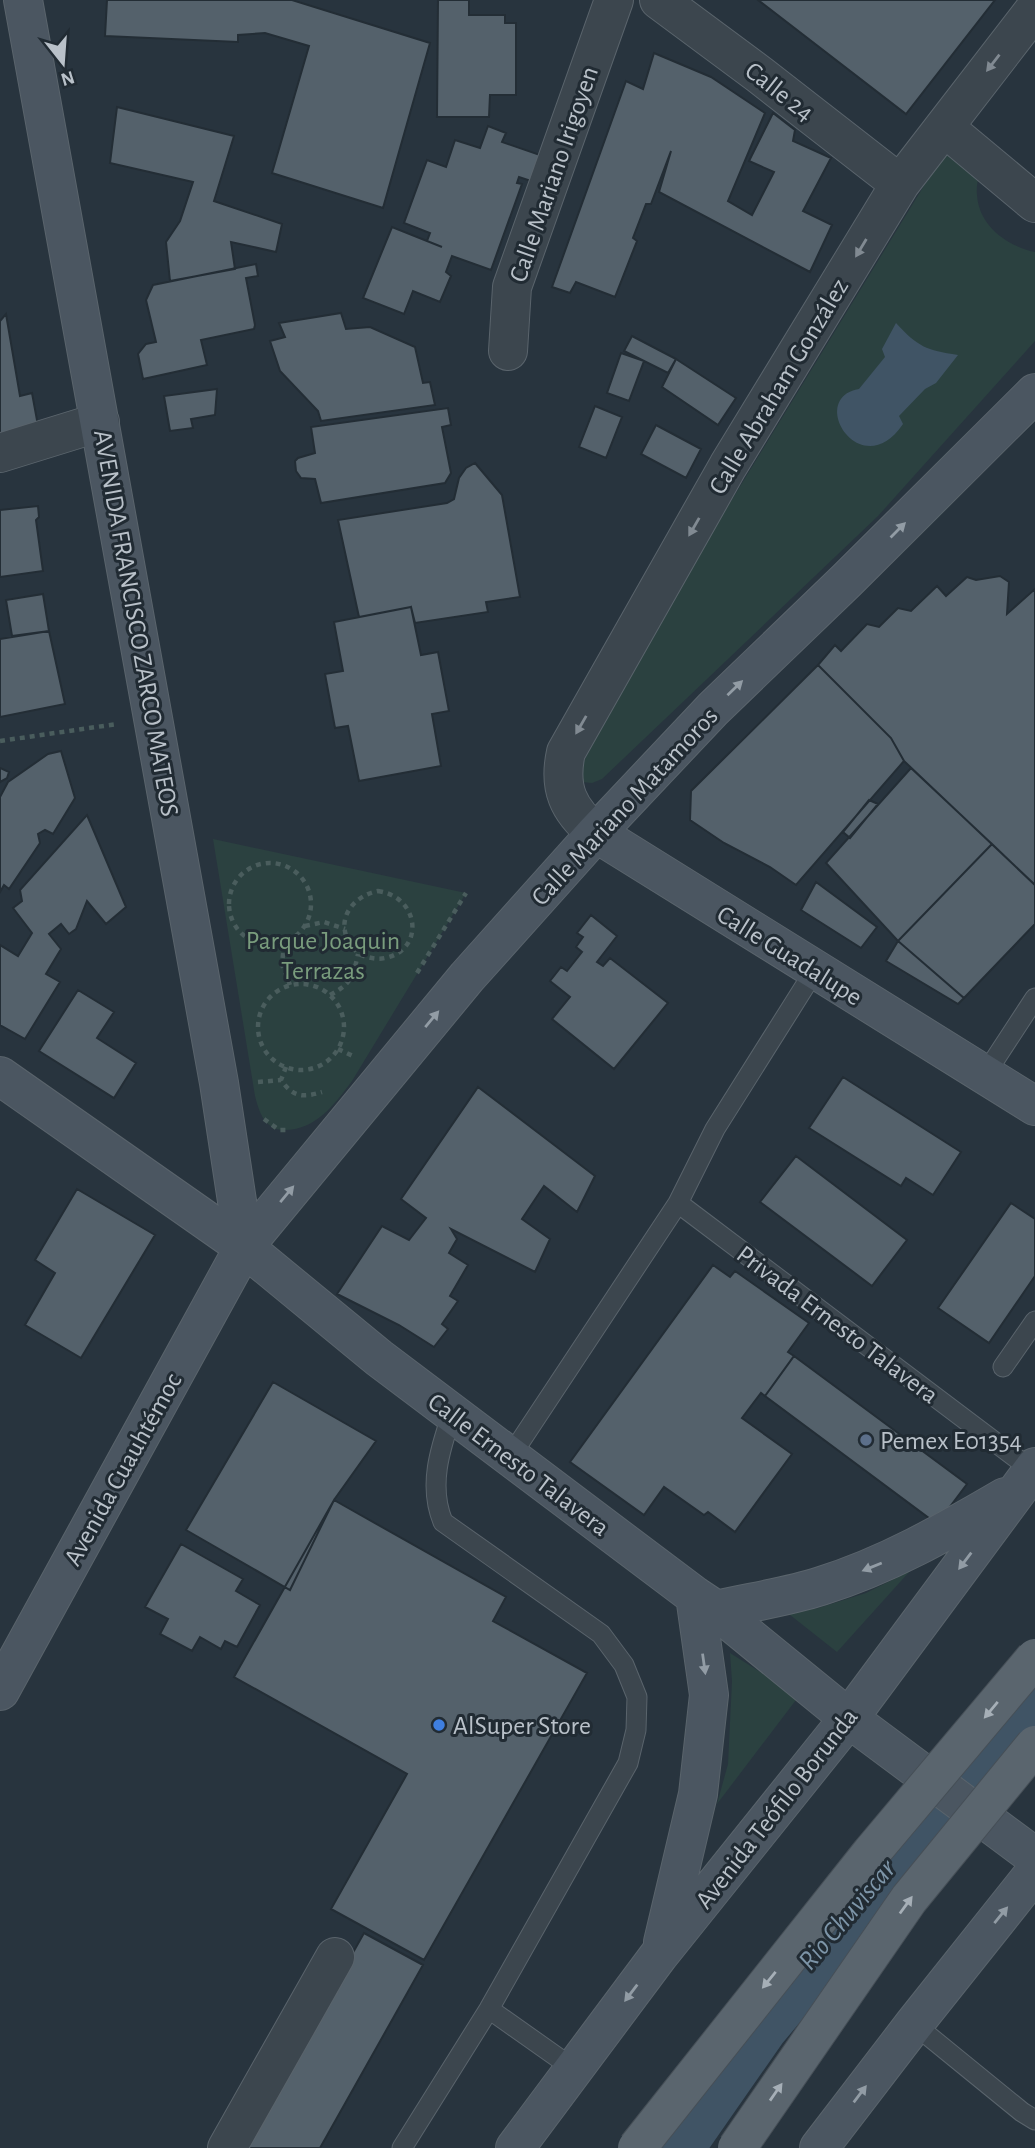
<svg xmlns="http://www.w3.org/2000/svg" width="1035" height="2148" font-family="'Alegreya Sans',sans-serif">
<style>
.green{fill:#2b4140}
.water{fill:#405465}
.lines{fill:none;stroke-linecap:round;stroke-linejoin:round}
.river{stroke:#405465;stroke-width:68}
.building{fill:#54616b;stroke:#232d35;stroke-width:2}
.lane-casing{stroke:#5a646c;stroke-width:21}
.street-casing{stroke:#5a646c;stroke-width:40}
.secondary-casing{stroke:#5a646c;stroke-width:40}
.path{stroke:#4a5d5d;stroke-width:4.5;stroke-dasharray:5 5;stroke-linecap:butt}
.lane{stroke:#3c464e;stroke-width:19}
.street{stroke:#3c464e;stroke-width:38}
.secondary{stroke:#4b5661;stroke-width:38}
.primary-bridge-casing{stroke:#464f57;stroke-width:40;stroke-linecap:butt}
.primary-bridge{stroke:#5a656e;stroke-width:38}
.oneway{fill:#818a92}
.oneway2{fill:#929ca5}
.oneway3{fill:#a6afb7}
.service-dot{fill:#5c6f8a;stroke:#212b33;stroke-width:2.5}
.shop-dot{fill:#3f7fe0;stroke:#212b33;stroke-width:2.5}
.labels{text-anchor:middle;stroke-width:6;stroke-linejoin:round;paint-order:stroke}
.street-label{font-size:26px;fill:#b9c1c9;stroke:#212b33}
.park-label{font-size:26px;fill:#799c7d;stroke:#212b33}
.poi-label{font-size:26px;fill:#b9c1c9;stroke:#212b33;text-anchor:start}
.water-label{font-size:28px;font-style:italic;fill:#7d95a8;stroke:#212b33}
</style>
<rect width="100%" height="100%" fill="#28343e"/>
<path class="green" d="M944 153 979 173C978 180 976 188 977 195 979 226 1007 246 1035 252V341L878 516 602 779 592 783 582 782 578 774 624 676Z
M213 839 466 893 352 1081C334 1105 316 1130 284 1130 265 1130 259 1112 255 1096Z
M910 1571 837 1652 780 1607 815 1609 866 1593Z
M730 1653 799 1696 717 1804 728 1764 732 1681Z"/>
<path class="water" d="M896 323C918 347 926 350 958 355L936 383 925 389 899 416 903 424C861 486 806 398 859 389L885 357 882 349Z"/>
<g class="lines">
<path class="river" d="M668 2148 755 2023 1035 1688"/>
</g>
<path class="building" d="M107 0H292L430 43 383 208 272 173 309 46 265 33 238 35V42L105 36Z
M438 0H469V15H505V23H516V95H490L489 117H437Z
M758 0H995L906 114Z
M654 53 711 77 765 113 728 201 752 215 774 172 749 161 773 113 795 130 793 141 831 158 803 211 832 225 810 272 659 192 671 151 651 204H646L633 238 637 241 615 297 576 282 570 293 552 287 626 81 643 89Z
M117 107 234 136 214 201 282 224 276 252 231 242 235 269 170 281 166 242 180 221 193 182 110 163Z
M488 126 506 133 502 142 543 156 534 182 519 177 517 183 522 184 491 270 452 256 446 272 451 276 440 302 413 291 404 314 363 298 392 227 442 247 427 241 430 233 404 223 427 160 446 167 455 140 480 148Z
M256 264 258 276 246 278 255 325 254 329 201 340 207 365 143 379 138 354 146 344 156 342 146 300 153 285Z
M341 313 346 329 370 327 415 347 423 383 430 382 435 405 321 421 318 411 280 371 270 341 285 337 279 323Z
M6 314 20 396 32 393 39 431 0 437V321Z
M632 336 676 359 668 373 624 351Z
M621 353 644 361 629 401 607 393Z
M676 359 736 398 718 425 662 387Z
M217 389 215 415 191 419 193 428 170 431 164 396Z
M595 406 622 417 606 458 579 447Z
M448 408 451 425 442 427 451 473 445 483 321 503 315 479 301 478 296 471 295 461 298 458 315 453 311 427Z
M656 425 701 449 686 478 641 454Z
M475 463 502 495 520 597 486 602 488 612 415 623 411 607 359 617 338 520 447 503 454 499 459 478 466 468Z
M38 506 39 517 36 520 43 571 0 577V510Z
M1000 576 1009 582 1007 614 1035 589V885L904 761 891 738 818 665 835 645 841 651 867 624 879 627 898 608 911 611 937 586 946 596 967 577 976 580Z
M43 594 49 631 12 636 6 600Z
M411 607 421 655 438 652 449 711 432 714 441 766 359 781 348 726 335 728 325 674 343 671 334 622Z
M49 631 65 704 0 717V639Z
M818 665 891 738 904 761 796 885 770 867 724 843 690 820 691 791Z
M61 751 75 798 53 834 45 830 38 834 40 843 9 889 4 885 0 892V797L8 782 48 754Z
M0 768 9 772 7 778 0 782Z
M911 768 992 844 898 941 826 863Z
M869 800 878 804 850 838 843 832Z
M87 815 126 907 106 924 87 901 76 929 69 934 61 924 49 934 61 949 46 974 60 982 25 1039 0 1025V945L18 956 32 933 13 908 22 901 20 890Z
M992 844 1035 885V924L964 998 898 941Z
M816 882 877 927 861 948 801 910Z
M591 915 617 936 597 962 603 966 610 958 668 1003 614 1069 552 1019 570 997 550 981 561 967 567 971 582 952 576 947 583 937 577 933Z
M898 941 964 998 958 1004 886 961Z
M78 990 114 1012 97 1038 136 1063 114 1098 39 1051Z
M843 1077 961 1152 933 1195 906 1178 901 1186 809 1128Z
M478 1087 595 1176 577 1212 544 1186 522 1219 550 1239 535 1272 451 1229 457 1239 449 1253 468 1265 450 1296 458 1301 442 1324 448 1329 434 1347 399 1325 337 1294 382 1226 409 1240 426 1218 401 1199Z
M796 1156 907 1240 872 1286 760 1202Z
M77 1189 155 1235 81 1358 25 1325 55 1273 35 1260Z
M1011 1203 1035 1219V1276L989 1343 938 1308Z
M713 1265 730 1277 735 1271 809 1323 788 1352 794 1356 765 1396 761 1393 742 1418 792 1454 735 1532 708 1512 704 1515 664 1487 644 1515 570 1462Z
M794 1356 967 1484 937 1524 765 1396Z
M273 1382 376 1441 334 1500 290 1590 186 1530Z
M334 1500 506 1597 493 1621 587 1673 424 1960 331 1909 407 1774 234 1677Z
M181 1544 243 1579 236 1591 260 1605 237 1647 225 1641 221 1649 200 1637 192 1651 160 1634 168 1619 145 1607Z
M364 1933 423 1965 320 2148H243Z"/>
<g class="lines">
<defs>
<path id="lane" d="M984 1076 1035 998
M678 1203 1032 1470
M1003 1367 1035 1321
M510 1457 678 1203 715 1129 815 970
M489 2009 574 2069
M914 2024 1022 2112 1035 2120
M402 2148 489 2009 628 1763 636 1730 637 1697 624 1665 601 1634 443 1522C428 1486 440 1449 452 1414"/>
<path id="street" d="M659 0 760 75 900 184
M944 127 1035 203
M508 351 512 287 614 0
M0 453 100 422
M596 833C568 810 558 788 566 752L728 466 900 184 1035 9
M227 2148 335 1957"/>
<path id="secondary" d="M23 0 219 1083 244 1247
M596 833 1035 1106
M0 1076 244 1247 379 1358 695 1596 716 1610 851 1720 1035 1857
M716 1610C751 1602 787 1597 821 1586 888 1565 945 1532 1005 1497
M0 1691 244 1247 467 977 596 833 713 709 847 580 1035 393
M663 1942 698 1794 709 1695 695 1596
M515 2148 659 1955 849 1718 1035 1467
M819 2148 914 2024 1035 1872"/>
</defs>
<use href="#lane" class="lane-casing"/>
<use href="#street" class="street-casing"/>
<use href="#secondary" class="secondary-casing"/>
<path class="path" d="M0 741 117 724
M229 904a41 41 0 1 1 82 0a41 41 0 1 1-82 0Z
M378 891C420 897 425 950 385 958 375 960 367 957 358 954 355 949 351 945 348 940 336 916 356 895 378 891Z
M305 926 324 922 345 929
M284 943 282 965 290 985
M417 973 466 893
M258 1027a43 43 0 1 1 86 0a43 43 0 1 1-86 0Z
M330 995C351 984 353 977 358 954
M338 1049 353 1056
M286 1067 281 1080C293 1097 302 1098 322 1092
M258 1082 281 1080
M264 1119 279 1130H290"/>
<use href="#lane" class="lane"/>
<use href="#street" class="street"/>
<use href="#secondary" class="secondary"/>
<defs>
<path id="primary-bridge" d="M637 2148 871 1853 1035 1658
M737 2148 909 1899 1035 1745"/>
</defs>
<use href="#primary-bridge" class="primary-bridge-casing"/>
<use href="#primary-bridge" class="primary-bridge"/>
</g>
<defs><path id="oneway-solid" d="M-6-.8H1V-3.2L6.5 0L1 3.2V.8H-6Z" transform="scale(1.75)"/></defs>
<g class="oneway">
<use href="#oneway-solid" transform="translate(993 63) rotate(128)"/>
<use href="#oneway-solid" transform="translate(861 248) rotate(121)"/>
<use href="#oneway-solid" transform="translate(694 527) rotate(120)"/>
<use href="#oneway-solid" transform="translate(581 725) rotate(120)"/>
</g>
<g class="oneway2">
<use href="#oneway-solid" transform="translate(898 530) rotate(-45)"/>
<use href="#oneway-solid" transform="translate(735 688) rotate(-44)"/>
<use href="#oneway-solid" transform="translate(432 1019) rotate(-50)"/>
<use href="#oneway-solid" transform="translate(287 1194) rotate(-50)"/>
<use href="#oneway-solid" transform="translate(965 1561) rotate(127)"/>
<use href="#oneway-solid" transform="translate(872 1567) rotate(158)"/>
<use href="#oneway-solid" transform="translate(704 1664) rotate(82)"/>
<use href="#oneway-solid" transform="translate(1001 1915) rotate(-51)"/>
<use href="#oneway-solid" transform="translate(631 1993) rotate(127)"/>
<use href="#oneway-solid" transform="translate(860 2094) rotate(-53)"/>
</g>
<g class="oneway3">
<use href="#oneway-solid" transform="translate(991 1710) rotate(130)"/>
<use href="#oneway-solid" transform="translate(906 1905) rotate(-54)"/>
<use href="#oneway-solid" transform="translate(769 1980) rotate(129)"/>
<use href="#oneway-solid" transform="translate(776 2092) rotate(-55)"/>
</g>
<circle class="service-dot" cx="866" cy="1440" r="7"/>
<circle class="shop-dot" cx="439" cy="1725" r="7"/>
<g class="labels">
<g class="street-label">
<text transform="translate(780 91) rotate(38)" y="9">Calle 24</text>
<text transform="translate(553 174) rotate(-71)" y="9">Calle Mariano Irigoyen</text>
<text transform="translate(778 386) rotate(-59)" y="9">Calle Abraham González</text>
<text transform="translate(137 623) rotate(80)" y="9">AVENIDA FRANCISCO ZARCO MATEOS</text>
<text transform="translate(624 806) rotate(-47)" y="9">Calle Mariano Matamoros</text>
<text transform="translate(790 955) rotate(32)" y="9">Calle Guadalupe</text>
<text transform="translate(838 1324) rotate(37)" y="9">Privada Ernesto Talavera</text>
<text transform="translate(519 1464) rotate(37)" y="9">Calle Ernesto Talavera</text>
<text transform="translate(122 1469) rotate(-61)" y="9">Avenida Cuauhtémoc</text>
<text transform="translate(776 1808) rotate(-52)" y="9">Avenida Teófilo Borunda</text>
</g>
<g class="park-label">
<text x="323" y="949">Parque Joaquin<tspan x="323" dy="30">Terrazas</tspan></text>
</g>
<g class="poi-label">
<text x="880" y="1449">Pemex E01354</text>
<text x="453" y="1734">AlSuper Store</text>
</g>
<g class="water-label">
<text transform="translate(846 1914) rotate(-50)" y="10">Rio Chuviscar</text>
</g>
</g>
<g transform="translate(63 63) rotate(163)" stroke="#212b33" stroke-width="5" paint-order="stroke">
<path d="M0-5L12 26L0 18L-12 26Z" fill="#b9c1c9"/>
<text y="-10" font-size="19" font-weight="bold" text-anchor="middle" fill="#b9c1c9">N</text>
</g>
</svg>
